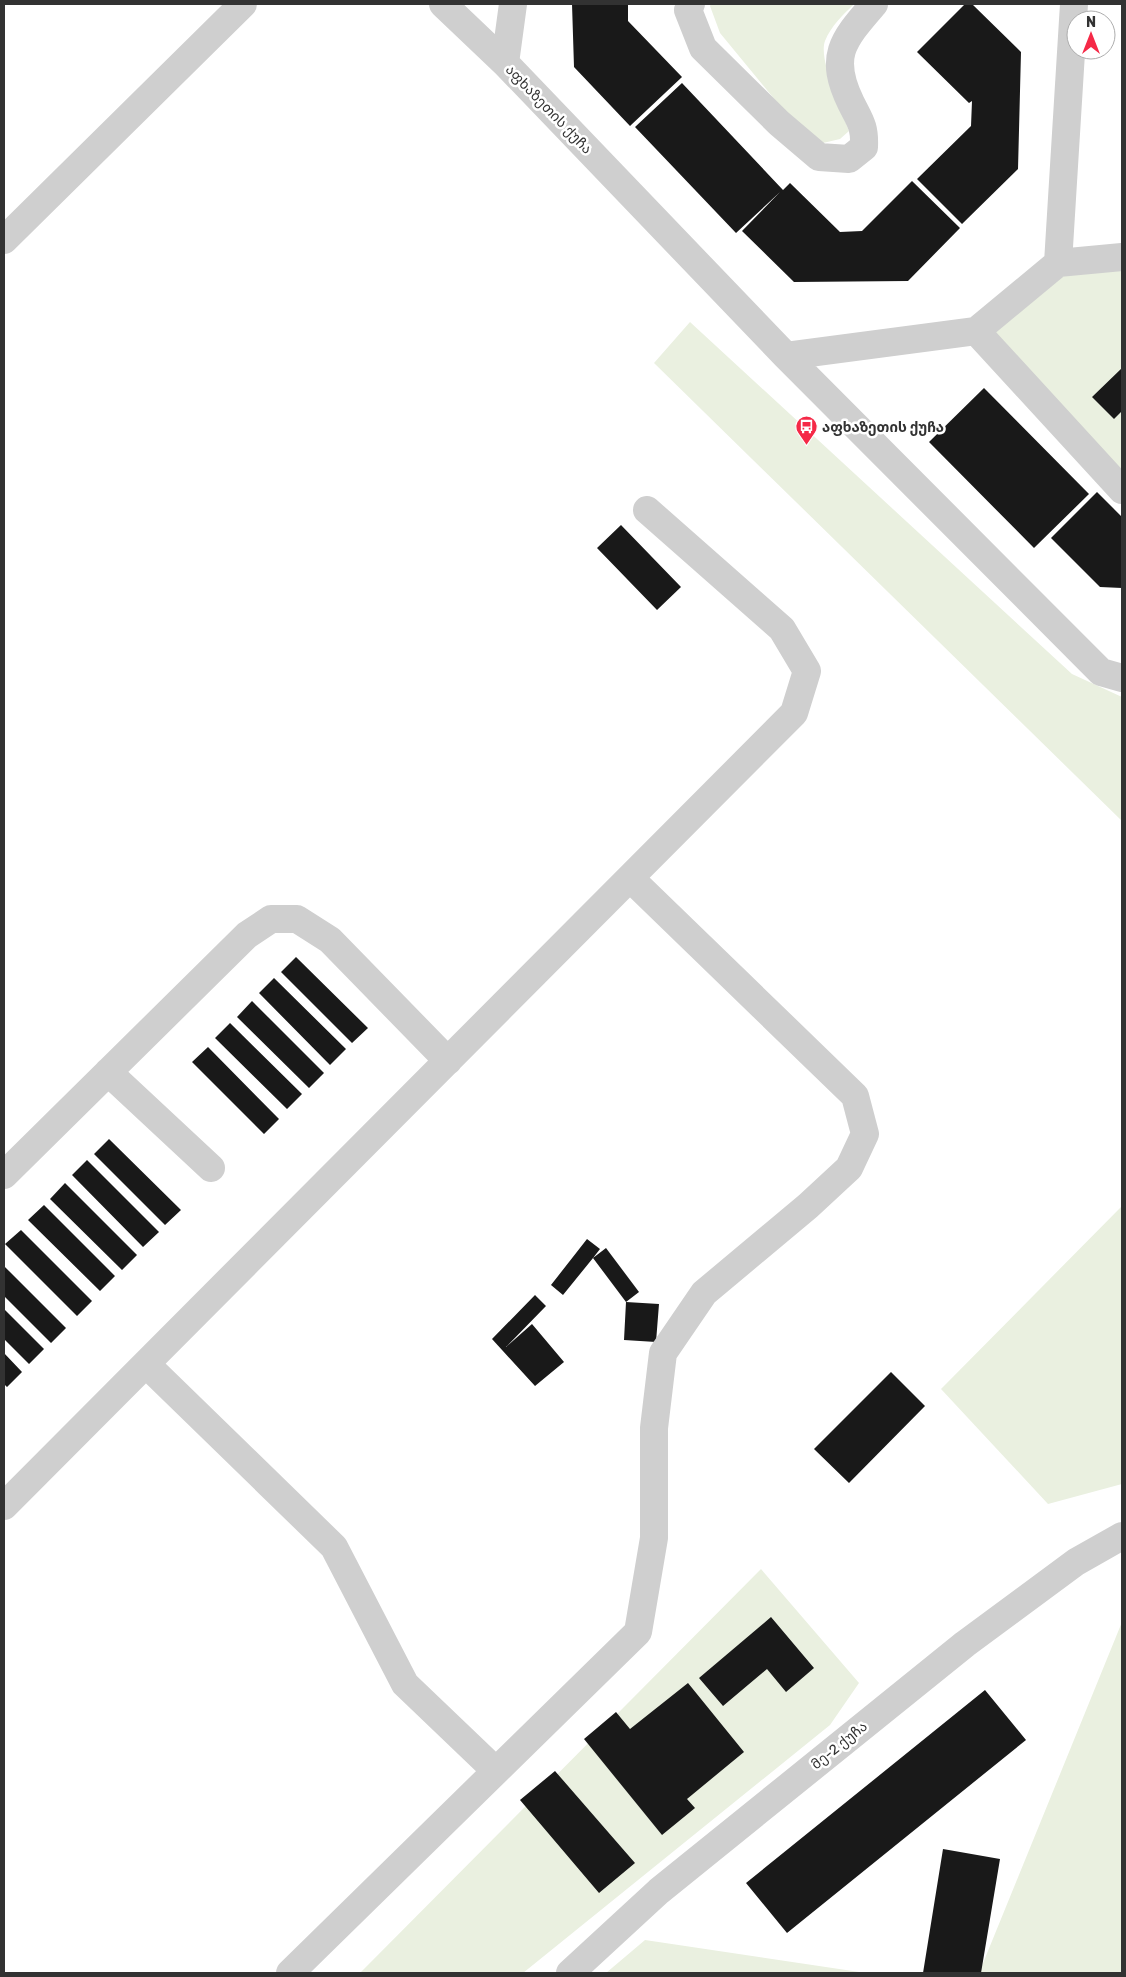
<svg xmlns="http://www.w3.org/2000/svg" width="1126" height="1977" font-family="Rubik,'Noto Sans Georgian',sans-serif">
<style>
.green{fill:#eaf0e0}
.building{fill:#191919}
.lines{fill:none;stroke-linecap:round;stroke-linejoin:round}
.minor{stroke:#cfcfcf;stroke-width:28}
.labels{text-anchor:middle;stroke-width:5;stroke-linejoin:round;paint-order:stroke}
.street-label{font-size:14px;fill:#323232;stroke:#fff}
.poi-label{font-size:14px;font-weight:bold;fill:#323232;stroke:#fff;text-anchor:start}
</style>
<rect width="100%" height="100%" fill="#fff"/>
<path class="green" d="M711 4H854C843 15 831 26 825 41 818 59 842 112 849 131L840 139 823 143 785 112 720 33 710 6Z
M1122 267V479L989 334 1064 270Z
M690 322 1072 674 1122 697V821L654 363Z
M1122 1206V1484L1048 1504 941 1389Z
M761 1569 859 1683 830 1725 523 1973H360Z
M1122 1622V1973H979Z
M645 1940 866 1973H606Z"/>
<path class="building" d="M572 4H628V21L682 77 630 126 574 67Z
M965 4H972L1021 52 1018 169 962 224 917 179 971 126 972 101 969 103 917 52Z
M682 83 783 190 790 183 840 232 862 231 912 181 960 228 908 281 794 282 742 231 780 192 736 233 635 127Z
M1122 368V411L1114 419 1092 397Z
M984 388 1089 494 1034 548 929 442Z
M1097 492 1122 517V588L1100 587 1051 538Z
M621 525 681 587 657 610 597 548Z
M296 957 368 1028 352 1043 281 972Z
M274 978 346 1049 330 1065 259 993Z
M252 1001 324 1073 309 1088 237 1017Z
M230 1023 302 1094 287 1109 215 1038Z
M208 1047 279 1119 264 1134 192 1062Z
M109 1139 181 1210 165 1225 94 1154Z
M87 1160 159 1232 143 1247 72 1175Z
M65 1183 137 1255 122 1270 50 1199Z
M44 1205 115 1276 100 1291 28 1220Z
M21 1230 92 1301 77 1316 5 1244Z
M587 1239 600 1249 593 1258 606 1248 639 1292 626 1302 593 1258 563 1295 551 1285Z
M4 1266 66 1328 51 1343 4 1296Z
M535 1295 546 1306 506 1347 532 1324 564 1362 535 1386 492 1339Z
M626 1302 659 1304 656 1342 624 1340Z
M4 1309 44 1349 29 1364 4 1339Z
M4 1353 22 1372 7 1387 4 1384Z
M891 1372 925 1406 849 1483 814 1449Z
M771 1617 814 1668 786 1692 767 1669 723 1706 699 1678Z
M688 1683 744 1752 687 1799 695 1808 662 1835 584 1739 616 1712 630 1729Z
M985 1690 1026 1740 787 1933 746 1883Z
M555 1771 635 1863 599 1893 520 1800Z
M943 1849 1000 1859 981 1973H923Z"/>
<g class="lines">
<path class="minor" d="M443 4 505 63 786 356 1101 672 1122 678
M691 4 688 10 703 48 779 123 819 157 849 159 864 147C865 126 860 121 851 103 828 56 843 40 874 4
M505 63 513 4
M4 240 243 4
M1058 263 1122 257
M976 331 1122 490
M786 356 976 331 1058 263 1074 4
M108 1072 211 1168
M4 1175 247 935 271 919H297L330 940 448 1061
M146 1364 334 1547 405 1684 496 1771
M4 1506 794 713 807 671 782 629 647 510
M290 1973 638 1632 654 1538V1428L663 1353 704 1293 808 1206 849 1168 865 1134 855 1096 630 878
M570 1973 659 1891 965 1644 1076 1562 1122 1536"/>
</g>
<defs>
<symbol id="bus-pin" viewBox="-11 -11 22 30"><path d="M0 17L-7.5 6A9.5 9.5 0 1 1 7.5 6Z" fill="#f52947" stroke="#fff"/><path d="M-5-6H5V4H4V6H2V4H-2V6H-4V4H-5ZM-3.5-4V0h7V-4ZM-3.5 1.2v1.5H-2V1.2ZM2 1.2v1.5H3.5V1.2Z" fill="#fff"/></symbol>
</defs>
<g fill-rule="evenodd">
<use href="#bus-pin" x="794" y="414" width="25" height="34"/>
</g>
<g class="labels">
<g class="street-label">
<text transform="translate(549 109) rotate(46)" y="5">აფხაზეთის ქუჩა</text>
<text transform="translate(839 1745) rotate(-39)" y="5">მე-2 ქუჩა</text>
</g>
<g class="poi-label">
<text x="822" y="432">აფხაზეთის ქუჩა</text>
</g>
</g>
<rect width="1126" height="1977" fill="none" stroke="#323232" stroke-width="10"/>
<g transform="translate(1091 35)"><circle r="24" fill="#ffffff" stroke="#adadad"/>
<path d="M0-4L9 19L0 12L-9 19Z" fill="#f52947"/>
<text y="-8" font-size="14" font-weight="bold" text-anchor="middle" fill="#323232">N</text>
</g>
</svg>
